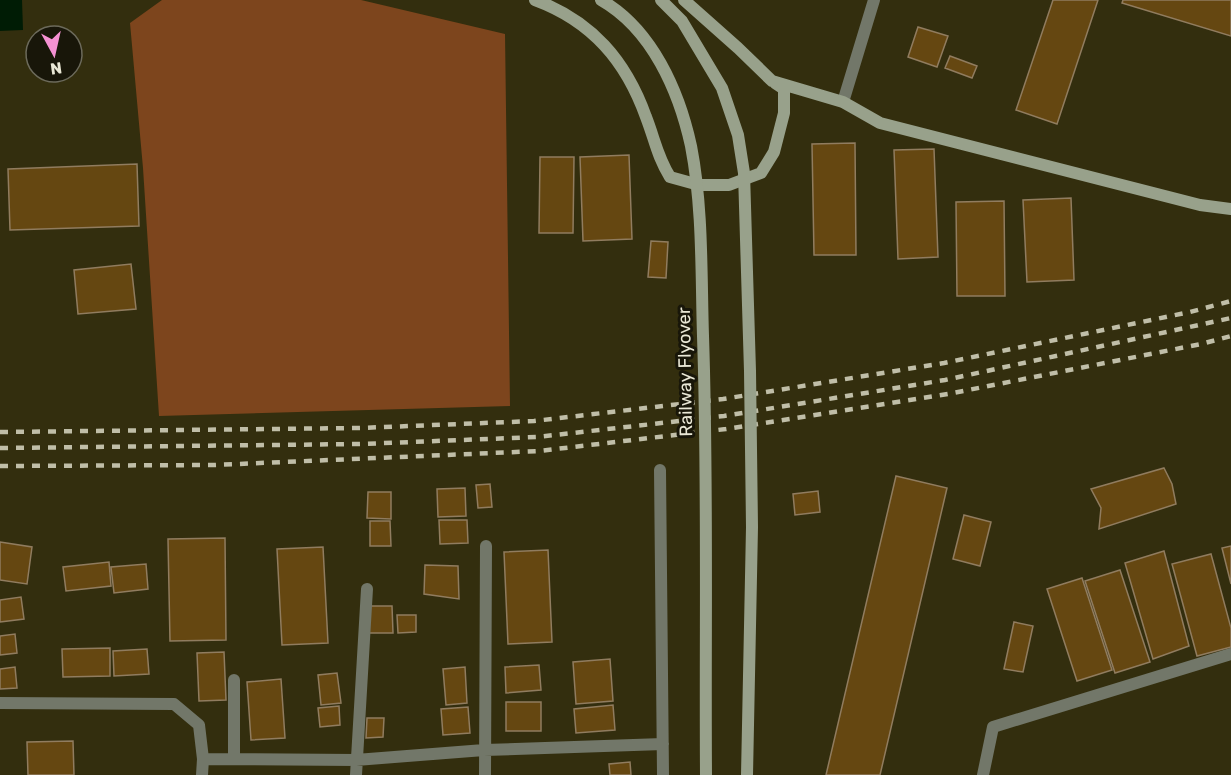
<svg xmlns="http://www.w3.org/2000/svg" width="1231" height="775" font-family="Rubik,sans-serif">
<style>
.green{fill:#7d451d}
.water{fill:#001c05}
.building{fill:#654711;stroke:#907c5f;stroke-width:1.5}
.lines{fill:none;stroke-linecap:round;stroke-linejoin:round}
.street{stroke:#727769;stroke-width:12}
.secondary{stroke:#98a18b;stroke-width:12}
.rail{stroke:#c0bea8;stroke-width:4.5;stroke-dasharray:8 8;stroke-linecap:butt}
.secondary-bridge{stroke:#98a18b;stroke-width:12}
.labels{text-anchor:middle;stroke-width:6;stroke-linejoin:round;paint-order:stroke}
.street-label{font-size:18px;fill:#eae8d6;stroke:#181609}
</style>
<rect width="100%" height="100%" fill="#332e0e"/>
<path class="green" d="M162 0H361L505 34 510 406 159 416 143 168 130 23Z"/>
<path class="water" d="M0 0H22L23 30 0 31Z"/>
<path class="building" d="M1053 0H1098L1057 124 1016 110Z
M1123 0H1231V36L1122 3Z
M918 27 948 36 937 67 908 57Z
M950 56 977 66 972 78 945 68Z
M855 143 856 255H814L812 144Z
M934 149 938 257 898 259 894 150Z
M629 155 632 239 583 241 580 157Z
M540 157H574L573 233H539Z
M137 164 139 226 10 230 8 169Z
M1071 198 1074 280 1027 282 1023 200Z
M1004 201 1005 296H957L956 202Z
M651 241 668 242 666 278 648 277Z
M131 264 136 309 78 314 74 270Z
M1164 468 1172 484 1176 504 1099 529 1101 508 1091 489Z
M896 476 947 488 880 775H826Z
M490 484 492 507 478 508 476 485Z
M465 488 466 516 438 517 437 489Z
M818 491 820 512 795 515 793 494Z
M368 492H391V519L367 518Z
M964 515 991 522 980 566 953 559Z
M439 520H467L468 543 440 544Z
M370 521H390L391 546H370Z
M225 538 226 640 170 641 168 539Z
M0 542 32 547 27 584 0 580Z
M1231 546V584L1222 548Z
M323 547 328 643 282 645 277 549Z
M548 550 552 642 508 644 504 552Z
M1164 551 1189 646 1153 659 1125 563Z
M1211 554 1231 628V647L1197 656 1172 564Z
M109 562 111 586 66 591 63 567Z
M146 564 148 589 114 593 111 567Z
M425 565 458 566 459 599 424 594Z
M1120 570 1150 662 1115 673 1085 581Z
M1082 578 1112 670 1077 681 1047 589Z
M21 597 24 619 0 622V600Z
M367 606H392L393 633H366Z
M397 615H416V632L398 633Z
M1014 622 1033 626 1023 672 1004 669Z
M15 634 17 653 0 655V636Z
M110 648V676L63 677 62 649Z
M147 649 149 674 114 676 113 651Z
M224 652 226 700 199 701 197 653Z
M610 659 613 701 576 704 573 662Z
M539 665 541 690 506 693 505 667Z
M15 667 17 688 0 689V669Z
M465 667 467 703 446 705 443 669Z
M337 673 341 703 321 705 318 675Z
M281 679 285 738 251 740 247 682Z
M506 702H541V731H506Z
M613 705 615 730 576 733 574 709Z
M339 706 340 725 320 727 318 708Z
M468 707 470 733 443 735 441 709Z
M367 718H384L383 737 366 738Z
M73 741 74 775H28L27 742Z
M630 762 631 775H610L609 764Z"/>
<g class="lines">
<path class="street" d="M843 102 874 0
M660 470 663 775
M0 703 174 704 199 725 203 759 202 775
M203 759 356 760 484 750 663 744
M234 759V680
M356 775 367 589
M485 775 486 546
M983 775 993 727 1231 654"/>
<path class="secondary" d="M535 0C592 21 626 61 646 117 655 140 657 156 670 177L699 185H729L761 173 774 152 784 113V89L775 83
M684 0 738 48 772 81 843 102 880 123 1200 205 1231 209"/>
<path class="rail" d="M0 432 360 428 534 421 723 399 944 363 1190 312 1231 301
M0 448 361 444 537 437 724 416 945 380 1231 318
M0 466 214 465 539 451 726 429 948 394 1201 344 1231 336"/>
<path class="secondary-bridge" d="M601 0C652 29 679 91 691 146 703 208 701 273 703 336 708 482 705 629 706 775
M661 0 682 21 722 88 738 135 744 173 750 371 752 527 747 775"/>
</g>
<g class="labels">
<g class="street-label">
<text transform="translate(685 372) rotate(-91)" y="6">Railway Flyover</text>
</g>
</g>
<g transform="translate(54 54) rotate(172)"><circle r="28" fill="#181609" stroke="#6c6a5b" stroke-width="1.5"/>
<path d="M0-4.5L10 22L0 15L-10 22Z" fill="#f591d3"/>
<text y="-9" font-size="16" font-weight="bold" text-anchor="middle" fill="#eae8d6">N</text>
</g>
</svg>
